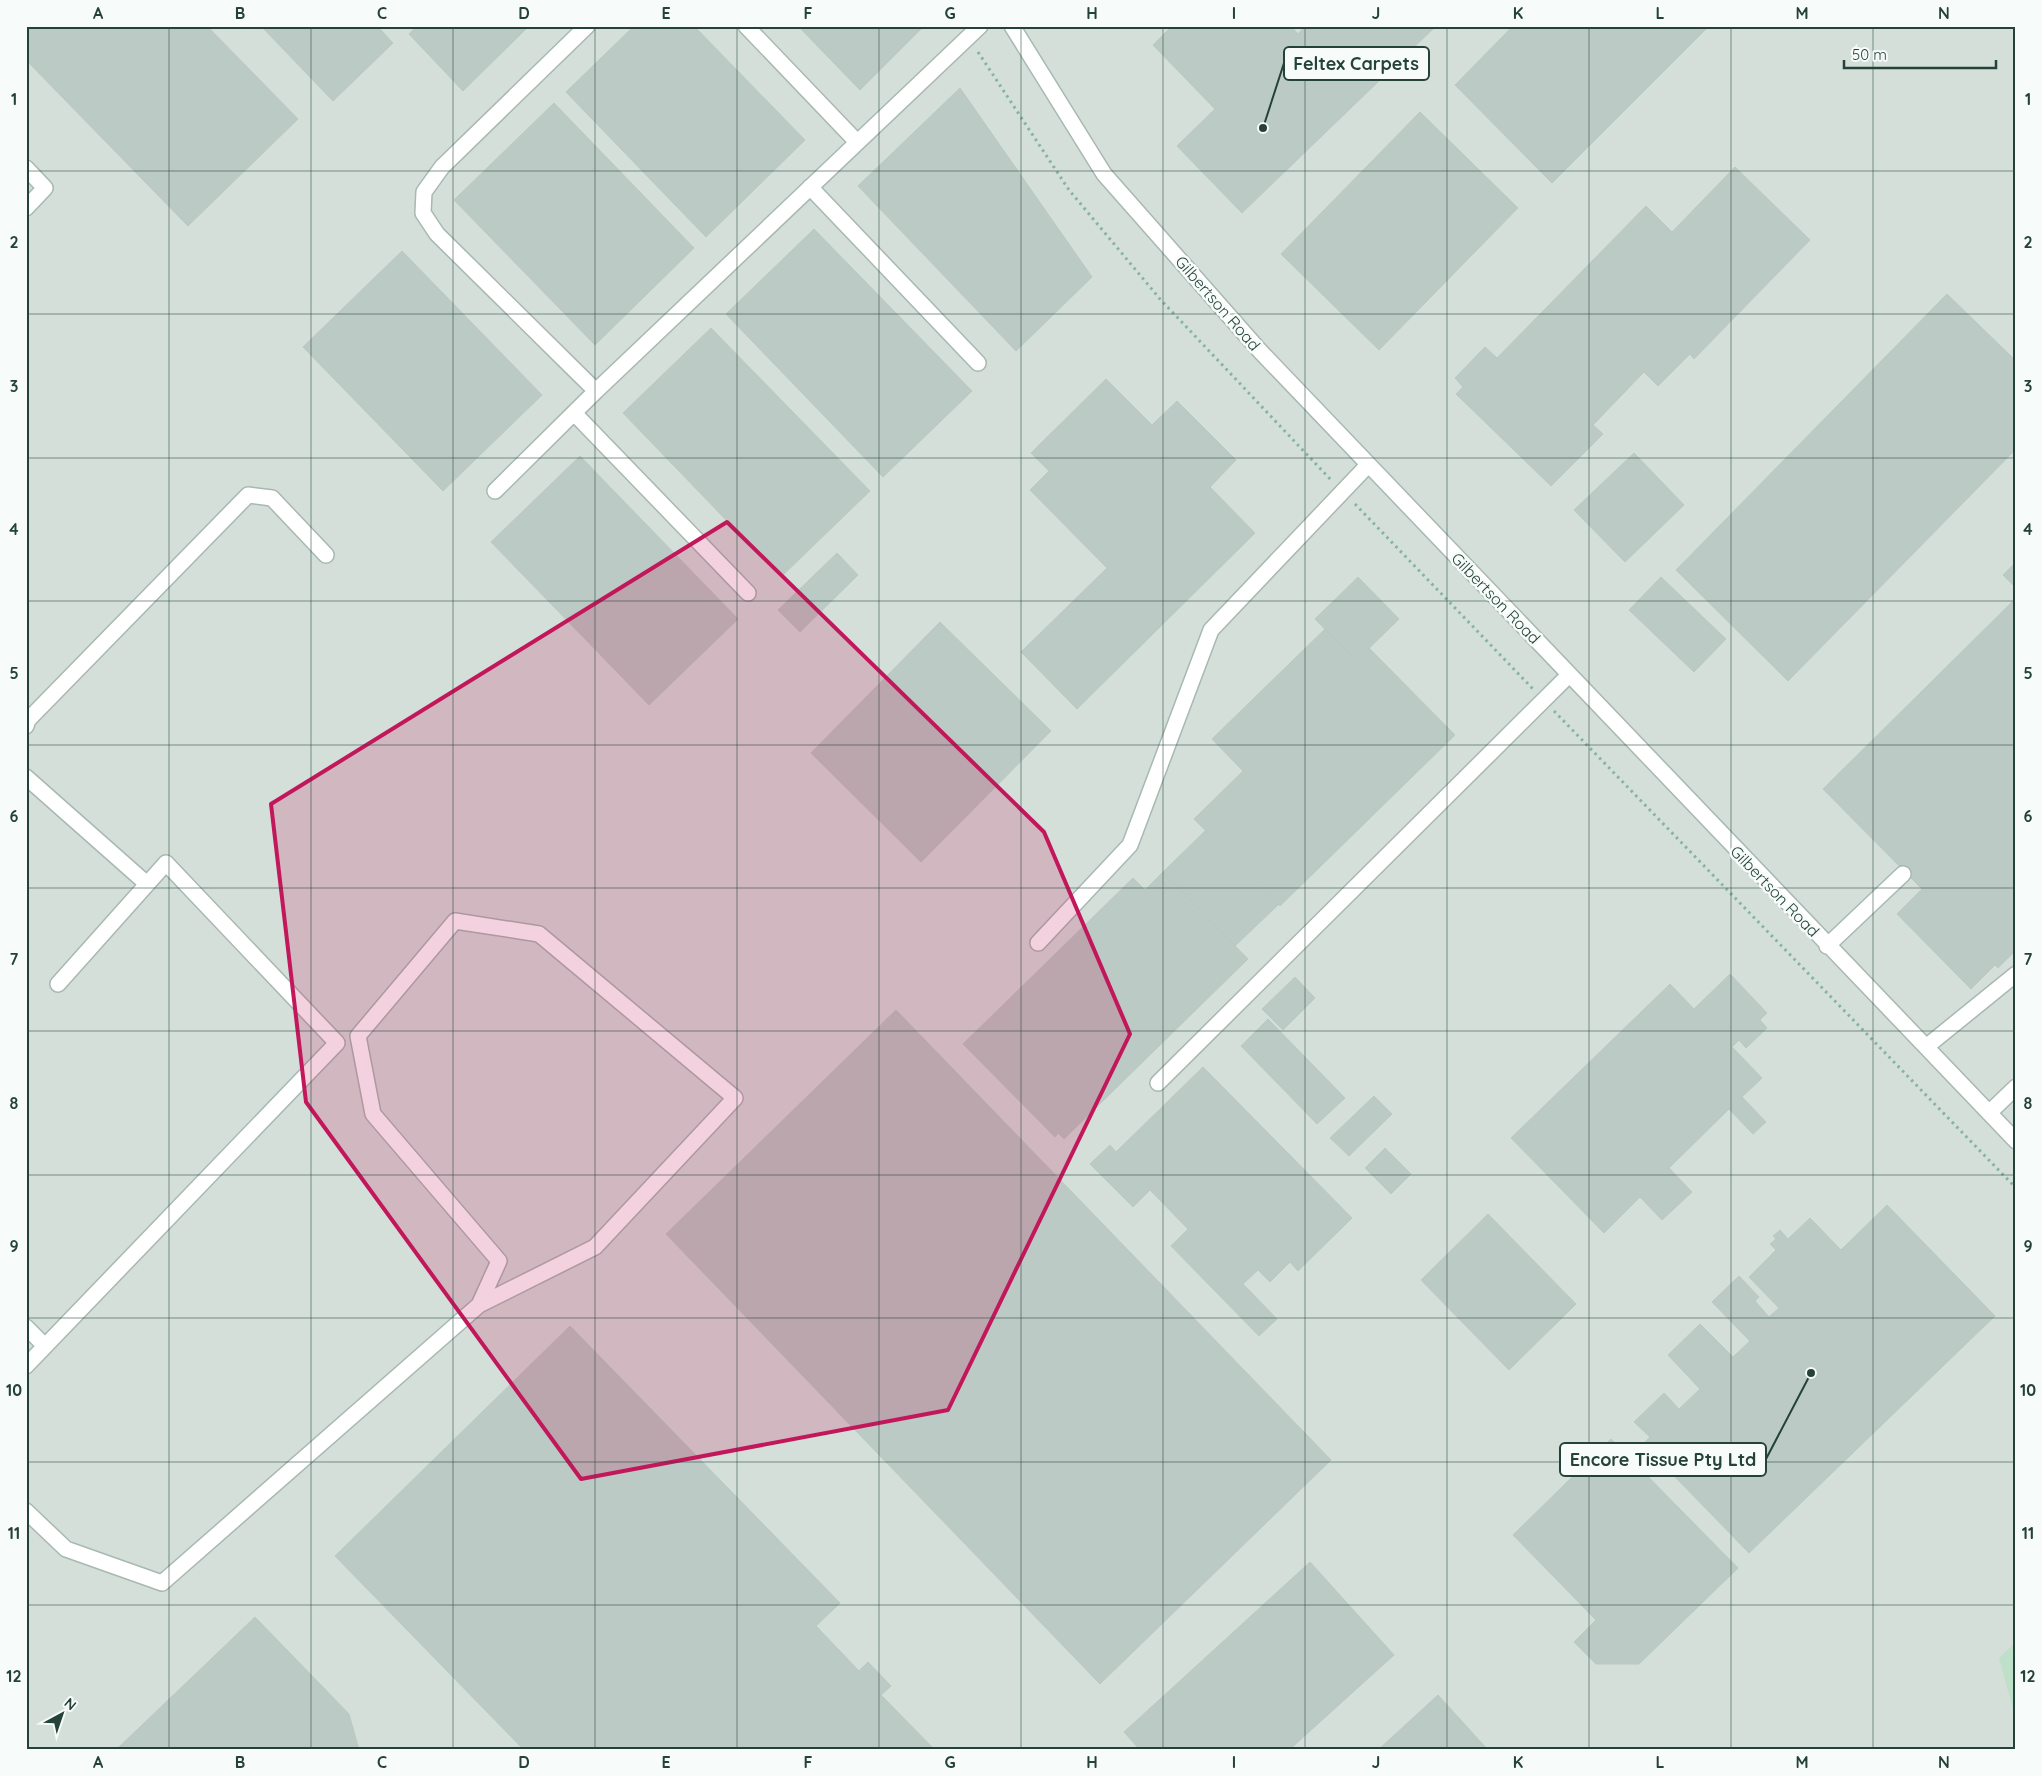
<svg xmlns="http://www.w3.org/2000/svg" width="2042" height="1776" font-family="Quicksand,sans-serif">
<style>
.built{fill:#d4dfda}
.green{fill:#bfe0c8}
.building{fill:#bbcac4;stroke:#b8c9c2}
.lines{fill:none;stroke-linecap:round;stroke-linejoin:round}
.minor-casing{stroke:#a8b8b2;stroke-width:18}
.path{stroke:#86b3a5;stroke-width:3;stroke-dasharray:2.5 4;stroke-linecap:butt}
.minor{stroke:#fff;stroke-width:15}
.marked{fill:#c2185b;fill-opacity:0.2;stroke:#c2185b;stroke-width:4;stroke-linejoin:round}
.grid{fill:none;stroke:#24423a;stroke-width:1;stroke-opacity:0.55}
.labels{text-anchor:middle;stroke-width:5;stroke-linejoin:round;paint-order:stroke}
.street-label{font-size:16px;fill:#24423a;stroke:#f7fbf9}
.leader{fill:none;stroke:#24423a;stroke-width:2}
.callout-dot{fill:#24423a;stroke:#f7fbf9;stroke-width:2}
.callout{fill:#f7fbf9;stroke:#24423a;stroke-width:2}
.callout-label{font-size:18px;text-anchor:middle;font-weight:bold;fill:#24423a}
.neatline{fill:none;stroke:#24423a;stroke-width:2}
.grid-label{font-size:16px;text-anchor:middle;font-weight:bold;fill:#24423a}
</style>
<rect width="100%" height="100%" fill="#e6efeb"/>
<path class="built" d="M26 26H2016V1750H26Z"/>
<path class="green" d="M2016 1642V1720L1999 1658Z"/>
<path class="building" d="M26 26H207L298 119 188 226 26 60Z
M261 26H377L393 43 333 101Z
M417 26H529L463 91 409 34Z
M634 26H694L805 140 706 237 566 92Z
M798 26H923V27L860 90Z
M1172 26H1291L1298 34 1305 26H1436L1242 213 1177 146 1215 109 1153 45Z
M1513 26H1709L1552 183 1455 85Z
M960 88 1092 277 1016 351 858 186Z
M554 103 694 248 595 345 454 200Z
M1420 112 1518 208 1379 350 1281 254Z
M1735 167 1810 240 1694 359 1690 354 1658 386 1644 372 1593 425 1603 434 1551 486 1456 394 1463 387 1455 378 1485 347 1497 358 1646 206 1672 232Z
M814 229 972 391 883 477 726 314Z
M402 251 542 395 443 491 303 347Z
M1947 294 2016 361V449L1788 681 1676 570Z
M711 328 870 491 781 577 623 413Z
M1106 379 1152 425 1177 401 1236 460 1210 487 1255 533 1077 709 1021 652 1107 568 1030 490 1049 471 1031 453Z
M1634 453 1684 505 1625 562 1574 510Z
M580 456 738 619 649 705 491 542Z
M837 553 858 575 800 632 778 610Z
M2016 562V588L2003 575Z
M1358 577 1399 619 1356 661 1315 619Z
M1661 577 1726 639 1694 672 1629 610Z
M2016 598V950L1998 968 1995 965 1971 989 1897 914 1922 889 1823 789Z
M940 622 1051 731 921 862 811 753Z
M1325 629 1356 661 1369 648 1455 735 1280 906 1194 819 1243 771 1212 739Z
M1205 831 1278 905 1235 946 1163 872Z
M1163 872 1248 959 1064 1139 1058 1133 1055 1137 963 1044 1133 878 1145 890Z
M1730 974 1767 1013 1760 1020 1767 1028 1746 1048 1739 1040 1732 1047 1762 1078 1742 1097 1766 1122 1753 1134 1729 1109 1669 1168 1692 1192 1662 1220 1640 1197 1604 1233 1511 1138 1670 984 1694 1009Z
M1295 977 1315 998 1283 1030 1262 1009Z
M896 1010 1331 1460 1100 1684 666 1234Z
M1268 1019 1345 1098 1317 1124 1241 1046Z
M1203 1067 1352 1218 1298 1271 1290 1262 1270 1282 1258 1270 1243 1284 1277 1319 1259 1336 1171 1246 1188 1229 1150 1190 1133 1207 1090 1164 1110 1145 1116 1152Z
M1374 1096 1392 1114 1349 1156 1330 1138Z
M1385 1148 1411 1174 1391 1194 1365 1168Z
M1887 1205 1995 1316 1749 1553 1643 1444 1650 1437 1634 1422 1664 1393 1679 1409 1700 1389 1668 1355 1700 1324 1733 1357 1750 1341 1712 1302 1739 1276 1759 1297 1755 1301 1769 1317 1779 1308 1749 1277 1776 1250 1770 1244 1776 1239 1773 1236 1780 1230 1788 1239 1810 1218 1841 1250Z
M1488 1214 1576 1304 1509 1370 1421 1280Z
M570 1326 840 1603 816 1626 859 1671 868 1662 891 1686 881 1695 935 1750H524L335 1556Z
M1611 1439 1738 1568 1639 1664H1596L1574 1642 1596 1620 1513 1535Z
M1310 1562 1394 1655 1289 1750H1140L1124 1732Z
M255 1617 349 1714 359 1750H119L118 1748Z
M1438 1695 1488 1750H1378Z"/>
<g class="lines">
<defs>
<path id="minor" d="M587 26 442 167 424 192 423 213 437 234 596 391 980 26
M746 26 857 142
M1012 26 1104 174 1260 351 2016 1141
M26 168 45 188 26 208
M810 187 978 363
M574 413 748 593
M495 491 596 391
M26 726 28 720 248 495 272 498 326 555
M26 777 147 884
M1038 943 1130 845 1211 630 1368 465
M1827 946 1903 874
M1926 1047 2016 974
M1158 1083 1569 675
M1989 1113 2016 1087
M26 1327 45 1346
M26 1366 337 1043 166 863 58 984
M26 1511 66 1549 162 1583 479 1305 595 1247 735 1098 539 934 455 921 358 1036 373 1114 499 1261 479 1305"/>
</defs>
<use href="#minor" class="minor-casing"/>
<path class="path" d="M978 52 1069 190 1160 299 1331 480
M1355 504 1533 689
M1554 711 2016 1188"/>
<use href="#minor" class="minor"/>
</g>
<path class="marked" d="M727 522 1044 832 1130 1034 948 1410 581 1479 306 1102 271 804Z"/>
<path class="grid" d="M169 26V1750M311 26V1750M453 26V1750M595 26V1750M737 26V1750M879 26V1750M1021 26V1750M1163 26V1750M1305 26V1750M1447 26V1750M1589 26V1750M1731 26V1750M1873 26V1750M26 171H2016M26 314H2016M26 458H2016M26 601H2016M26 745H2016M26 888H2016M26 1031H2016M26 1175H2016M26 1318H2016M26 1462H2016M26 1605H2016"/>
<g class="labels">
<g class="street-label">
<text transform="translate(1218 303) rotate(49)" y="6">Gilbertson Road</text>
<text transform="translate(1496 598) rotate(46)" y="6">Gilbertson Road</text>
<text transform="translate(1775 891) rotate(46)" y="6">Gilbertson Road</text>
</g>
</g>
<path class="leader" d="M1263 128L1284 63M1811 1373L1766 1459"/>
<g class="callout-dot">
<circle cx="1263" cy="128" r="5"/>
<circle cx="1811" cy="1373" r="5"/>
</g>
<g class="callout">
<rect x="1284" y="47" width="145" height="33" rx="5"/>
<rect x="1560" y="1443" width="206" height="33" rx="5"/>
</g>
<g class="callout-label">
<text x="1356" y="70">Feltex Carpets</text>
<text x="1663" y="1466">Encore Tissue Pty Ltd</text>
</g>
<rect width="2042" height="1776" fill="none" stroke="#f7fbf9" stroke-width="55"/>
<g transform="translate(62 1714) rotate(40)" stroke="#f7fbf9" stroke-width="4" paint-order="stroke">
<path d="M0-4L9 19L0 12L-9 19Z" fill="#24423a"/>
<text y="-8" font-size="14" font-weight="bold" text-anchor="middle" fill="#24423a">N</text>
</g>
<path d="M1844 60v8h152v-8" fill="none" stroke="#24423a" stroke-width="2.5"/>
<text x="1852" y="60" font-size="15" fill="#24423a" stroke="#f7fbf9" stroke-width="4" paint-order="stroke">50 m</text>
<rect x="28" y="28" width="1986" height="1720" class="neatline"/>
<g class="grid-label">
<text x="98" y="19">A</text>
<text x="240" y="19">B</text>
<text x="382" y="19">C</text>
<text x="524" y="19">D</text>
<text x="666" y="19">E</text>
<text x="808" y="19">F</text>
<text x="950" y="19">G</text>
<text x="1092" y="19">H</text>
<text x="1234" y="19">I</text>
<text x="1376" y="19">J</text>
<text x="1518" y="19">K</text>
<text x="1660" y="19">L</text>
<text x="1802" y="19">M</text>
<text x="1944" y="19">N</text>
<text x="14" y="105">1</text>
<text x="2028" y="105">1</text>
<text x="14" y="248">2</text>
<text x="2028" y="248">2</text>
<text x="14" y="392">3</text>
<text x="2028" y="392">3</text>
<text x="14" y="535">4</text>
<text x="2028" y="535">4</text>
<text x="14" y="679">5</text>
<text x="2028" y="679">5</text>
<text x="14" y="822">6</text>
<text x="2028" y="822">6</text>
<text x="14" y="965">7</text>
<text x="2028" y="965">7</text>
<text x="14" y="1109">8</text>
<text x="2028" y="1109">8</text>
<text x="14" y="1252">9</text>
<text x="2028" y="1252">9</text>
<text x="14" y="1396">10</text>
<text x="2028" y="1396">10</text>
<text x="14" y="1539">11</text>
<text x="2028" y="1539">11</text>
<text x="14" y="1682">12</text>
<text x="2028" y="1682">12</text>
<text x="98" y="1768">A</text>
<text x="240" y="1768">B</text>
<text x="382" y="1768">C</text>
<text x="524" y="1768">D</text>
<text x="666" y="1768">E</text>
<text x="808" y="1768">F</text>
<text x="950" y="1768">G</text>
<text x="1092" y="1768">H</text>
<text x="1234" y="1768">I</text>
<text x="1376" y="1768">J</text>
<text x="1518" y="1768">K</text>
<text x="1660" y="1768">L</text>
<text x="1802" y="1768">M</text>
<text x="1944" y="1768">N</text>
</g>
</svg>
